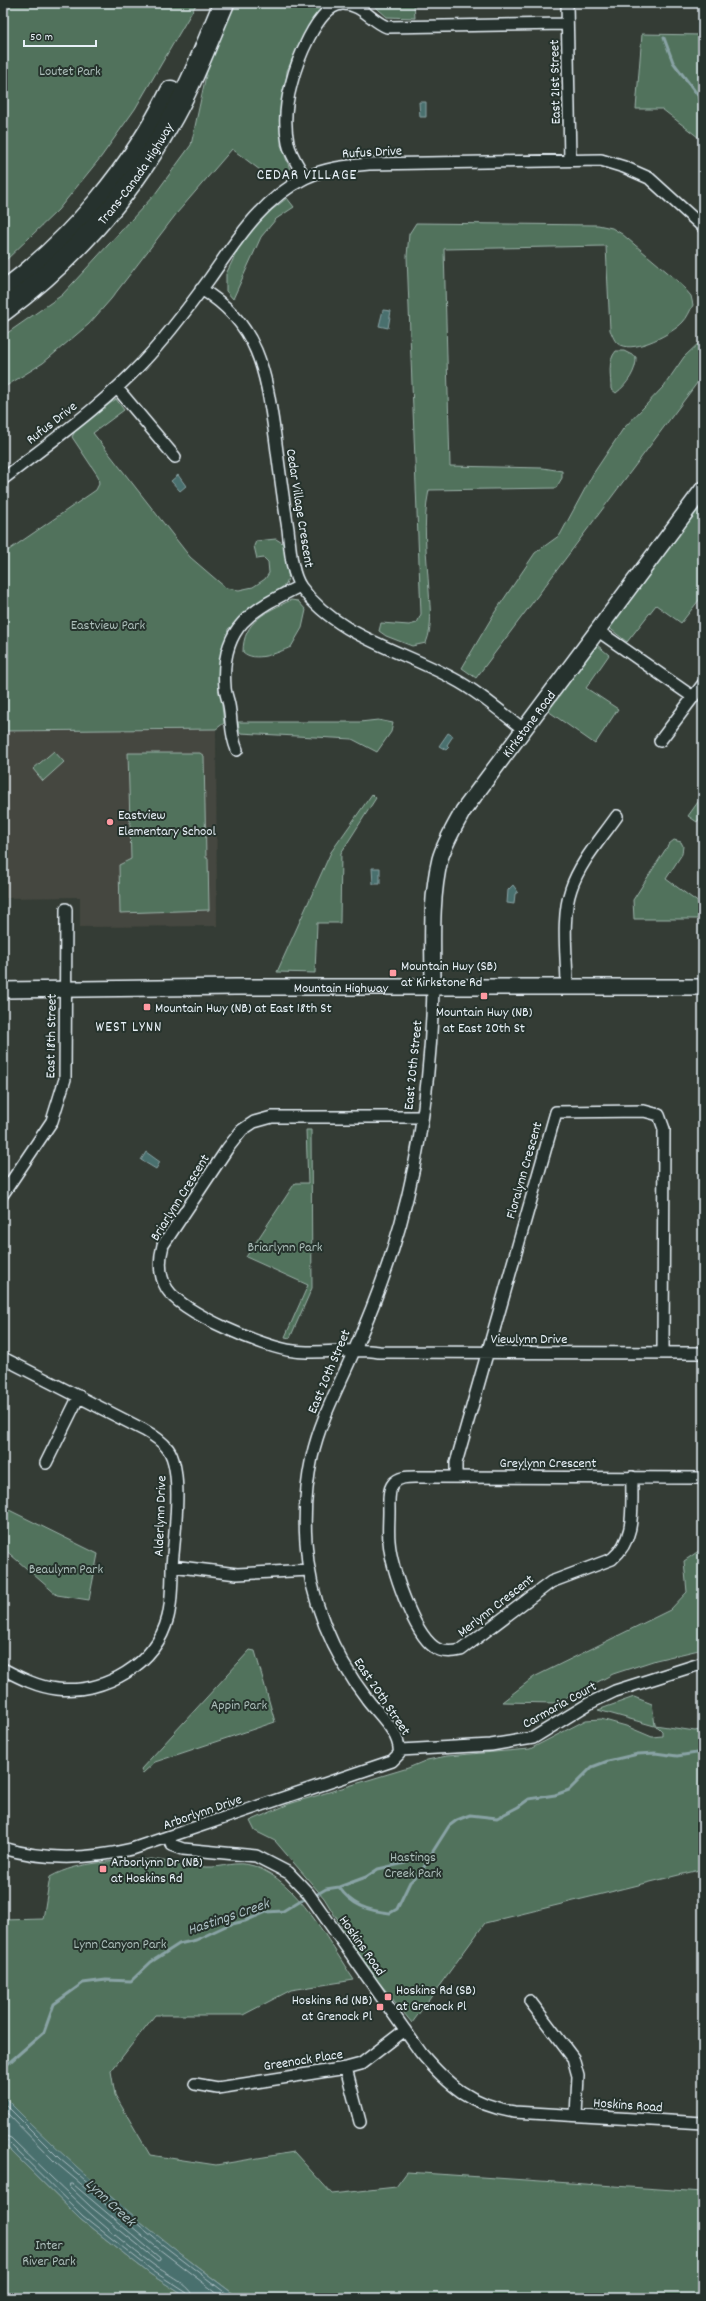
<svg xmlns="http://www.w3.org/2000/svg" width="706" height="2301" font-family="Dekko,sans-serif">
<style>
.built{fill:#45473f}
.green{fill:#51725c;stroke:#9cb2aa}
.water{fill:#4a6f6e;stroke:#89a3a5}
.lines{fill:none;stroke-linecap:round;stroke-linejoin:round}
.shore{stroke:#a9bdc1;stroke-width:1}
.stream{stroke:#89a3a5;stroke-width:3}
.street-casing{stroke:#e8f1f8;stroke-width:14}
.secondary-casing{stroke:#e8f1f8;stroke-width:18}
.highway-casing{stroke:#e8f1f8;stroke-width:23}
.street{stroke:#26332d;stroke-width:11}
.secondary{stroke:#26332d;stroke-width:15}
.highway{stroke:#26332d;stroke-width:20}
.poi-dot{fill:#ff9aa2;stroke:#26332d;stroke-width:1.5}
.labels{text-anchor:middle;stroke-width:4;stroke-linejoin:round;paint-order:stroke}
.park-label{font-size:14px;fill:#acbeba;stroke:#26332d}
.street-label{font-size:14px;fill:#e8f1f8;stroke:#26332d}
.poi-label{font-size:14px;fill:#e8f1f8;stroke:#26332d;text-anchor:start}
.neighbourhood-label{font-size:15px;letter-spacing:1px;fill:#e8f1f8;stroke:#26332d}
.water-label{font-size:15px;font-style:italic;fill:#a9bdc1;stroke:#26332d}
</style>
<rect width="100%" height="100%" fill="#343c35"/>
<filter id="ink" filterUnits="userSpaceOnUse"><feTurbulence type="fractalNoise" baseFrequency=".025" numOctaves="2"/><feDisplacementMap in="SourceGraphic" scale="8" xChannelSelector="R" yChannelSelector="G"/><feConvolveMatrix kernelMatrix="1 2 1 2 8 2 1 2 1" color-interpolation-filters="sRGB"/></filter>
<g filter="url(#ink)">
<path class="built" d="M216 729 217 926 80 927V897L3 898V731Z"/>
<path class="green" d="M3 3H197L135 109 101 157 58 210 3 263Z
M235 3H326L303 35 287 71 281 145 290 169 272 179 232 149 177 213 111 299 89 324 43 363 3 388V336L62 295 155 194 191 145 208 66Z
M371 3H414L415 18 387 17Z
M642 34 703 35V141L662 109H636Z
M287 198 294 207 276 219 261 237 233 299 226 291V274L241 243 258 221Z
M416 223 598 225 612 228 622 234 679 282 691 296 693 305C690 311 687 318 683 322 673 333 636 353 620 345 614 342 613 336 610 330L606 246 444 249 450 466 543 468 562 471V478L556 488 429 490C422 522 427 559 429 591 430 609 433 626 426 643L412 646 386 636 379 631 381 623 409 625 417 623 421 614 407 256 409 234Z
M703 339V375L476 678 462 668 495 612 535 553 560 535 593 474 623 429 664 386 684 357Z
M616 351H624L636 357C637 370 627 385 616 393L611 389C611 377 607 361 616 351Z
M116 399 124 410 93 433 190 557 226 588 239 590 253 587 265 579 269 573 268 562 264 558 257 559 254 546 256 541 276 539 284 544 289 556 290 571 286 584 228 629 220 690 224 723 216 729 3 731V554L96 490 99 484 98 476 72 437 76 429Z
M703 500V595L681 623 656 605 627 642 608 627Z
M291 600 298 601 306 610 302 628 291 647C277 653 255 663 243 652 243 621 266 612 291 600Z
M596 644 609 655 586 688 618 709 595 744 548 711Z
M378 720 393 723 391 732 377 752 352 739 240 733 238 722H360Z
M54 751 64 762 43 781 33 769Z
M128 753H200L204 756 206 858H208L209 910 120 913 119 865 131 859Z
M372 794 376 798 341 853 340 923H317L315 973 277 972 331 852Z
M703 795V814L697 822 688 816Z
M674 840 681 842 683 846 682 854 666 879 703 906V919H634L633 900 669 844Z
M306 1130H311L312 1288 290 1338 285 1337 308 1285 246 1257 295 1183H308Z
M3 1507 98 1554 89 1600 57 1595 3 1548Z
M703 1548V1649L656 1660 613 1674 557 1703 502 1702 534 1677 670 1610 687 1592 684 1561Z
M250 1650 255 1651 275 1722 155 1762 143 1773 141 1769Z
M634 1697 652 1704 655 1725 695 1731 703 1729V1869L485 1923 412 2023 365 1965 324 1898 275 1841 255 1831 250 1821 289 1804 408 1768 427 1760 447 1756 530 1749 586 1720 601 1719 626 1726 652 1737 662 1736V1731L658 1727 598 1710Z
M152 1859C170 1862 188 1866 206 1867 223 1868 235 1860 254 1866 298 1881 329 1943 354 1980L291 1990 243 2015H155L111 2071 115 2095 150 2155 216 2165 294 2152 332 2194 396 2187 407 2172 703 2192V2298H239L161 2239 62 2156 3 2096V1920L43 1919 50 1877C80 1860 118 1862 152 1859Z
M3 2143 80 2219 150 2274 188 2298H3Z"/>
<path class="water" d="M419 102H426V117H420Z
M383 310 391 311 388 328 379 326Z
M178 475 186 486 180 491 171 481Z
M448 733 453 736 447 745 449 747 446 750 439 746Z
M372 868H380V884H373Z
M513 885 518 892 515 894 514 904 507 903 508 890Z
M146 1152 160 1162 156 1169 141 1160Z
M3 2096C75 2170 156 2237 239 2298H188L172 2288 150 2274 80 2219 3 2143Z"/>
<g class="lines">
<path class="shore" d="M3 2102 60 2159 159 2242 232 2298
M3 2109 56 2163 155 2246 223 2298
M3 2135 11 2138C57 2183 102 2228 155 2266 165 2273 193 2286 194 2298
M3 2140 7 2141 83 2216 153 2271 187 2293 189 2298
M70 2184H73L160 2258V2260L158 2261 91 2207 70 2187Z"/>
<path class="stream" d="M664 38 673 62 703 102
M339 1887C351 1905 368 1911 390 1913L397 1909 410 1882 422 1871 430 1856
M314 1896 326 1889 339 1887 366 1877 378 1869 405 1863 413 1858 430 1856 449 1826 457 1820 470 1815 497 1818 518 1807 529 1799 555 1795 569 1790 592 1767 608 1761 638 1754 655 1753 677 1756 703 1752
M3 2068 44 2032 54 2004 83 1983 106 1980 131 1981 151 1962 179 1944 196 1940 228 1925 245 1921 266 1912 283 1911 301 1900 309 1899"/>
<defs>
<path id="street" d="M567 3 570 160
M305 178C299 167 290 154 288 143 284 124 286 103 291 85 296 64 317 6 342 4 361 3 371 21 387 27L567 24
M201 289C260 324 266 374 275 436 279 467 283 498 288 529 290 546 291 573 301 587 336 636 401 650 452 678 477 691 500 711 523 729
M117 388 175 457
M3 479C50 442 101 407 142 363 167 337 189 307 210 278 236 241 262 199 305 178 325 168 347 166 369 164L601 160 624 167 649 178 703 227
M598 629 604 635 693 697
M660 741 703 684
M237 750C230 734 232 721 229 705 228 699 225 693 225 687 220 626 252 610 300 586
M567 987C567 956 561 918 571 889 580 862 601 839 617 816
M422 1117H272L254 1122 242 1130 227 1149 163 1245C159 1260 159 1276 167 1289 182 1313 265 1348 294 1351 322 1355 351 1347 379 1352L703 1353
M3 1194 52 1121 65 1079 66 909
M3 1358 144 1430C153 1435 162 1441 168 1449 184 1471 174 1538 172 1566L237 1574 309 1570
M46 1463 79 1396
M456 1477V1463L556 1112 644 1111 659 1115 664 1129 663 1353
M632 1477C631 1507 637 1538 612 1559L551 1582 461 1650C452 1652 442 1653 434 1647 413 1632 391 1567 389 1541 388 1531 389 1521 389 1511 389 1502 388 1490 393 1484 399 1476 410 1477 419 1477L703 1478
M3 1669C20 1678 38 1687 57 1689 104 1694 156 1665 168 1617 172 1600 172 1583 172 1566
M400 1750 491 1745 533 1738 590 1703 615 1691 703 1663
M169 1838 172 1845 183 1849 256 1856 289 1873 308 1893 421 2053C449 2086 470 2104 514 2112L703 2123
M3 1848C46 1861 90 1859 132 1849L392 1761 399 1754C402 1734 378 1714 367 1699 333 1655 309 1599 306 1542 304 1514 306 1485 312 1457 320 1420 339 1386 354 1351 368 1319 381 1286 392 1252 419 1168 431 1076 433 988
M530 2001 573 2058 578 2076 576 2115
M346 2068 360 2122
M195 2084 218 2088 346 2068 361 2064 405 2030"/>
<g id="secondary">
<path id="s1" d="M433 988C433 945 430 900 440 859 445 842 455 826 463 811L703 489"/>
<path id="s2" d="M3 990 235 987H703"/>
</g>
<g id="highway">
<path d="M3 292C73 240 132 169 171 91"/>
<path id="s3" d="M3 311C69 262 127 199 167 127 190 88 206 45 224 3"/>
</g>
</defs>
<use href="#street" class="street-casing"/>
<use href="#secondary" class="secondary-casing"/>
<use href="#highway" class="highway-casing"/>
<use href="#street" class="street"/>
<use href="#secondary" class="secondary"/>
<use href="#highway" class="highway"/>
</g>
</g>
<g class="poi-dot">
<circle cx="110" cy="822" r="4"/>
<rect x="389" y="969" width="8" height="8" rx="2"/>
<rect x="480" y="992" width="8" height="8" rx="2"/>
<rect x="143" y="1003" width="8" height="8" rx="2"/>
<rect x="99" y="1865" width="8" height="8" rx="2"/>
<rect x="384" y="1993" width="8" height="8" rx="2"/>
<rect x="376" y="2003" width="8" height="8" rx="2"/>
</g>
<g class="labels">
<g class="park-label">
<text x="70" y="75">Loutet Park</text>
<text x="108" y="629">Eastview Park</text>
<text x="285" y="1251">Briarlynn Park</text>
<text x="66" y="1573">Beaulynn Park</text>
<text x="239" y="1709">Appin Park</text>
<text x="413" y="1861">Hastings<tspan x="413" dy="16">Creek Park</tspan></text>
<text x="120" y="1948">Lynn Canyon Park</text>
<text x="49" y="2249">Inter<tspan x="49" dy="16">River Park</tspan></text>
</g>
<g class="street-label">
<text transform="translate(554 82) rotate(-91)" y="5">East 21st Street</text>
<text transform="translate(372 151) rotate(-3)" y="5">Rufus Drive</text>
<text dy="5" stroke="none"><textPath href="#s3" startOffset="192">Trans-Canada Highway</textPath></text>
<text transform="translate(51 422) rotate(-38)" y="5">Rufus Drive</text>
<text transform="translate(301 508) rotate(81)" y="5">Cedar Village Crescent</text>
<text dy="5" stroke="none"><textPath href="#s1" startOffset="292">Kirkstone Road</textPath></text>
<text dy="5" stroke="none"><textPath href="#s2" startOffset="338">Mountain Highway</textPath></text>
<text transform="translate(50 1036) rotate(-89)" y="5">East 18th Street</text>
<text transform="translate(412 1065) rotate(-84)" y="5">East 20th Street</text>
<text transform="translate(523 1170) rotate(-74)" y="5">Floralynn Crescent</text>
<text transform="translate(179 1197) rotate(-58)" y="5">Briarlynn Crescent</text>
<text x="529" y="1343">Viewlynn Drive</text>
<text transform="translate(328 1371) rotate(-67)" y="5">East 20th Street</text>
<text x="548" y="1467">Greylynn Crescent</text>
<text transform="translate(159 1516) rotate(-88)" y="5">Alderlynn Drive</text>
<text transform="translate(495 1605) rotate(-38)" y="5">Merlynn Crescent</text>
<text transform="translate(383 1696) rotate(56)" y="5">East 20th Street</text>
<text transform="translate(559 1704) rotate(-29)" y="5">Carmaria Court</text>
<text transform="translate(202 1811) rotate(-19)" y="5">Arborlynn Drive</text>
<text transform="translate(363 1945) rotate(55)" y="5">Hoskins Road</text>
<text transform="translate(303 2059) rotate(-9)" y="5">Greenock Place</text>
<text transform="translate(628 2104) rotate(4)" y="5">Hoskins Road</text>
</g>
<g class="poi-label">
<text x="118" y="819">Eastview<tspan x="118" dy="16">Elementary School</tspan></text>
<text x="401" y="970">Mountain Hwy (SB)<tspan x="401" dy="16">at Kirkstone Rd</tspan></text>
<text x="155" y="1012">Mountain Hwy (NB) at East 18th St</text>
<text x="484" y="1016" text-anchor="middle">Mountain Hwy (NB)<tspan x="484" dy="16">at East 20th St</tspan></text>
<text x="111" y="1866">Arborlynn Dr (NB)<tspan x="111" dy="16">at Hoskins Rd</tspan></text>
<text x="396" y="1994">Hoskins Rd (SB)<tspan x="396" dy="16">at Grenock Pl</tspan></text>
<text x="372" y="2004" text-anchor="end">Hoskins Rd (NB)<tspan x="372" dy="16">at Grenock Pl</tspan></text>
</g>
<g class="neighbourhood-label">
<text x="307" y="179">CEDAR VILLAGE</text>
<text x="129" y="1031">WEST LYNN</text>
</g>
<g class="water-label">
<text transform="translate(228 1916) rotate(-19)" y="5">Hastings Creek</text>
<text transform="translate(111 2202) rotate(43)" y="5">Lynn Creek</text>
</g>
</g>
<rect width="706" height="2301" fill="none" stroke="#26332d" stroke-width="16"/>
<rect x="8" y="8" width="690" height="2285" fill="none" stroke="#e8f1f8" stroke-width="1.5" filter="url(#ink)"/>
<path d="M24 40v6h72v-6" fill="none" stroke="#e8f1f8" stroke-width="2"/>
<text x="30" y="40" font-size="12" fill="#e8f1f8" stroke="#26332d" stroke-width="3" paint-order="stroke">50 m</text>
</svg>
